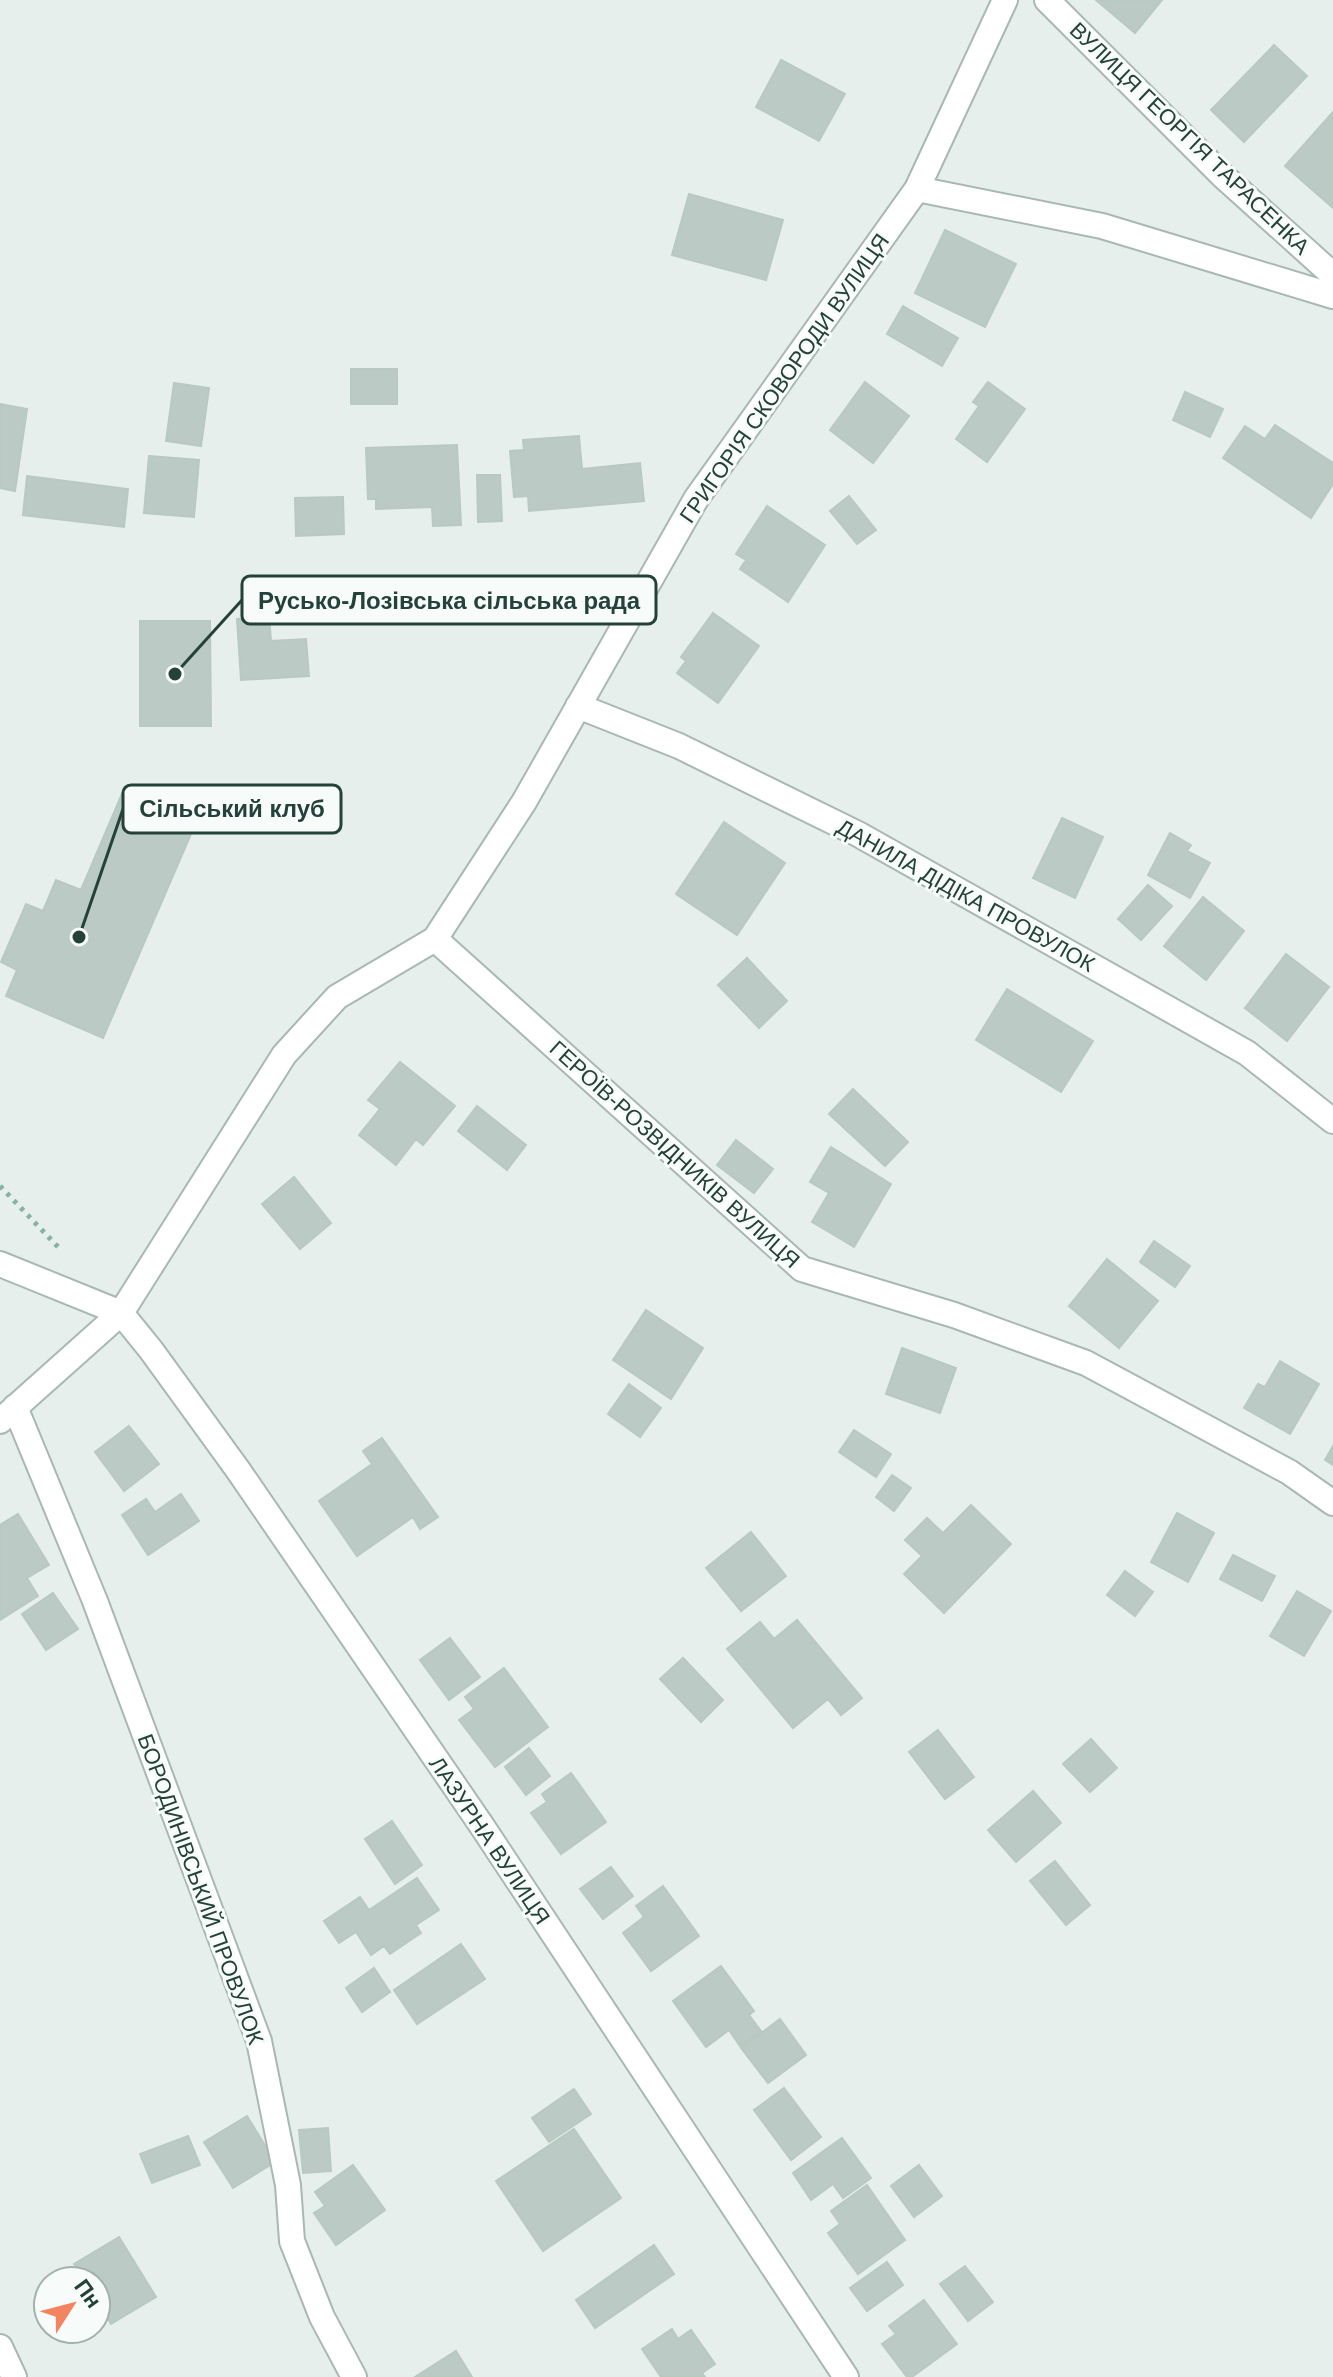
<svg xmlns="http://www.w3.org/2000/svg" width="1333" height="2377" font-family="Arial,sans-serif">
<style>
.building{fill:#bbcac4;stroke:#b8c9c2;stroke-width:2}
.lines{fill:none;stroke-linecap:round;stroke-linejoin:round}
.street-casing{stroke:#a8b8b2;stroke-width:28}
.path{stroke:#86b3a5;stroke-width:5;stroke-dasharray:4 6;stroke-linecap:butt}
.street{stroke:#fff;stroke-width:24}
.labels{text-anchor:middle;stroke-width:6;stroke-linejoin:round;paint-order:stroke}
.street-label{font-size:22px;fill:#24423a;stroke:#f7fbf9}
.leader{fill:none;stroke:#24423a;stroke-width:3}
.callout-dot{fill:#24423a;stroke:#f7fbf9;stroke-width:3}
.callout{fill:#f7fbf9;stroke:#24423a;stroke-width:3}
.callout-label{font-size:24px;text-anchor:middle;font-weight:bold;fill:#24423a}
</style>
<rect width="100%" height="100%" fill="#e6efeb"/>
<path class="building" d="M1096 0H1162L1135 33Z
M1274 45 1307 76 1244 142 1211 110Z
M781 60 845 94 819 141 756 107Z
M1333 112V208L1285 166Z
M689 194 783 220 766 280 672 255Z
M945 230 1016 264 985 327 915 293Z
M903 306 958 338 942 366 887 334Z
M351 369H397V404H351Z
M865 382 909 416 873 463 830 430Z
M988 382 1025 409 987 462 956 439 979 406 973 402Z
M174 383 209 388 201 446 166 441Z
M1185 392 1223 409 1210 437 1173 420Z
M0 404 27 409 15 491 0 488Z
M1275 425 1333 463V484L1311 518 1223 458 1245 426 1265 439Z
M579 436 582 469 640 463 644 501 529 511 528 496 514 497 510 451 524 450 523 440Z
M457 445 461 525 433 526 432 507 376 509V499H368L366 448Z
M149 456 199 460 194 517 144 513Z
M477 475H500L502 521 478 522Z
M27 476 128 489 124 527 23 515Z
M849 496 876 530 857 544 830 511Z
M343 497 344 534 296 536 295 498Z
M767 506 825 545 788 602 740 569 746 560 736 554Z
M713 613 759 646 718 703 677 673 686 661 681 657Z
M269 617 271 641 306 639 309 676 241 680 237 619Z
M140 621H210L211 726H140Z
M124 789 197 820 103 1038 6 996 17 970 1 962 26 904 43 911 56 880 81 890Z
M1062 818 1103 837 1075 898 1033 878Z
M724 822 785 863 737 935 676 894Z
M1170 833 1191 845 1187 851 1210 863 1190 898 1148 875Z
M1148 885 1172 906 1141 940 1118 919Z
M1203 897 1244 931 1206 980 1164 946Z
M1286 954 1329 987 1287 1041 1245 1008Z
M747 958 787 1001 759 1028 718 985Z
M1007 989 1093 1041 1061 1092 976 1040Z
M400 1062 455 1106 423 1145 416 1139 396 1165 359 1135 380 1109 368 1100Z
M853 1089 908 1142 885 1166 829 1114Z
M477 1106 526 1145 507 1170 458 1131Z
M736 1140 773 1169 754 1193 717 1165Z
M831 1147 891 1184 854 1247 812 1222 829 1193 810 1182Z
M294 1177 331 1223 300 1249 262 1204Z
M1154 1241 1190 1266 1175 1287 1140 1262Z
M1107 1259 1158 1301 1119 1348 1069 1306Z
M646 1310 703 1348 671 1399 613 1360Z
M902 1348 956 1368 940 1413 886 1394Z
M1280 1361 1319 1384 1290 1434 1244 1408 1258 1384 1265 1387Z
M629 1384 661 1408 640 1437 608 1414Z
M129 1426 159 1464 124 1491 95 1452Z
M854 1430 891 1454 876 1477 839 1452Z
M382 1438 438 1517 420 1529 413 1517 357 1556 319 1501 372 1464 363 1451Z
M1333 1446V1465L1325 1460Z
M892 1475 911 1488 894 1511 876 1497Z
M181 1494 199 1521 148 1555 122 1515 146 1499 155 1512Z
M971 1505 1011 1544 944 1613 904 1574 922 1556 905 1540 927 1518 943 1533Z
M1177 1513 1214 1533 1188 1582 1151 1562Z
M18 1514 49 1565 27 1578 38 1596 0 1620V1525Z
M751 1532 786 1576 741 1611 706 1568Z
M1233 1555 1275 1576 1262 1601 1220 1579Z
M1125 1571 1153 1592 1135 1616 1107 1595Z
M1297 1591 1331 1611 1304 1656 1270 1636Z
M53 1593 78 1629 46 1650 22 1614Z
M797 1620 862 1698 841 1715 828 1699 793 1728 727 1649 760 1622 774 1639Z
M450 1638 480 1677 449 1700 420 1660Z
M683 1658 723 1700 701 1722 660 1679Z
M504 1668 548 1727 495 1767 459 1720 474 1709 465 1697Z
M938 1730 974 1777 945 1799 909 1752Z
M1091 1739 1117 1768 1090 1792 1063 1764Z
M529 1748 550 1776 526 1795 505 1767Z
M571 1773 606 1822 561 1854 531 1813 547 1802 542 1794Z
M1033 1791 1061 1823 1016 1862 988 1830Z
M392 1821 422 1865 395 1884 365 1839Z
M1055 1861 1090 1905 1066 1925 1030 1881Z
M611 1867 633 1896 603 1919 580 1889Z
M417 1878 439 1910 416 1925 421 1933 390 1954 384 1946 371 1955 356 1932 339 1943 324 1921 360 1897 369 1910Z
M663 1886 699 1936 651 1971 623 1933 644 1917 636 1906Z
M461 1944 485 1979 417 2024 394 1990Z
M721 1966 754 2011 749 2015 761 2031 740 2046 729 2030 706 2047 673 2001Z
M374 1968 390 1992 362 2012 346 1988Z
M780 2019 806 2055 768 2083 741 2048Z
M784 2088 821 2137 791 2160 754 2110Z
M574 2089 591 2114 549 2142 532 2118Z
M247 2116 275 2162 233 2188 204 2142Z
M328 2128 331 2171 303 2173 299 2130Z
M574 2129 621 2198 543 2251 496 2181Z
M188 2136 200 2165 152 2183 140 2154Z
M842 2138 871 2178 843 2198 833 2184 811 2200 793 2173Z
M353 2165 385 2210 336 2245 314 2213 325 2206 315 2192Z
M919 2165 942 2196 914 2217 891 2186Z
M867 2185 905 2240 858 2274 828 2233 840 2224 831 2211Z
M119 2237 156 2297 111 2324 96 2300V2281H85L74 2264Z
M654 2245 674 2274 595 2328 576 2300Z
M887 2262 903 2285 867 2311 850 2288Z
M965 2266 993 2302 968 2321 940 2284Z
M924 2300 957 2344 912 2377H907L882 2344 896 2334 889 2326Z
M672 2329 678 2339 691 2330 715 2364 702 2373 705 2377H661L642 2349Z
M456 2351 472 2377H415Z"/>
<g class="lines">
<defs>
<path id="street" d="M1047 0 1222 175 1333 275
M917 189 1102 226 1333 296
M578 706 679 746 858 834 1247 1053 1333 1121
M435 939 802 1269 954 1315 1086 1363 1289 1472 1333 1503
M0 1264 121 1313 151 1350 238 1470 482 1826 846 2377
M15 1407 95 1601 259 2041 288 2185 292 2241 322 2317 354 2377
M0 1421 121 1313 284 1055 337 997 435 939 524 802 696 499 917 189 1005 0
M0 2347 14 2377"/>
</defs>
<use href="#street" class="street-casing"/>
<path class="path" d="M0 1186 60 1249"/>
<use href="#street" class="street"/>
</g>
<g class="labels">
<g class="street-label">
<text transform="translate(1190 138) rotate(44)" y="8">ВУЛИЦЯ ГЕОРГІЯ ТАРАСЕНКА</text>
<text transform="translate(784 378) rotate(-55)" y="8">ГРИГОРІЯ СКОВОРОДИ ВУЛИЦЯ</text>
<text transform="translate(966 895) rotate(29)" y="8">ДАНИЛА ДІДІКА ПРОВУЛОК</text>
<text transform="translate(675 1154) rotate(42)" y="8">ГЕРОЇВ-РОЗВІДНИКІВ ВУЛИЦЯ</text>
<text transform="translate(490 1840) rotate(56)" y="8">ЛАЗУРНА ВУЛИЦЯ</text>
<text transform="translate(201 1889) rotate(70)" y="8">БОРОДИНІВСЬКИЙ ПРОВУЛОК</text>
</g>
</g>
<path class="leader" d="M175 674L242 600M79 937L123 809"/>
<g class="callout-dot">
<circle cx="175" cy="674" r="8"/>
<circle cx="79" cy="937" r="8"/>
</g>
<g class="callout">
<rect x="242" y="576" width="414" height="48" rx="8"/>
<rect x="123" y="785" width="218" height="48" rx="8"/>
</g>
<g class="callout-label">
<text x="449" y="609">Русько-Лозівська сільська рада</text>
<text x="232" y="817">Сільський клуб</text>
</g>
<g transform="translate(72 2305) rotate(54)"><circle r="38" fill="#f7fbf9" stroke="#a3b1ad" stroke-width="2"/>
<path d="M0-6L14 30L0 20L-14 30Z" fill="#f4845f"/>
<text y="-12" font-size="22" font-weight="bold" text-anchor="middle" fill="#24423a">Пн</text>
</g>
</svg>
